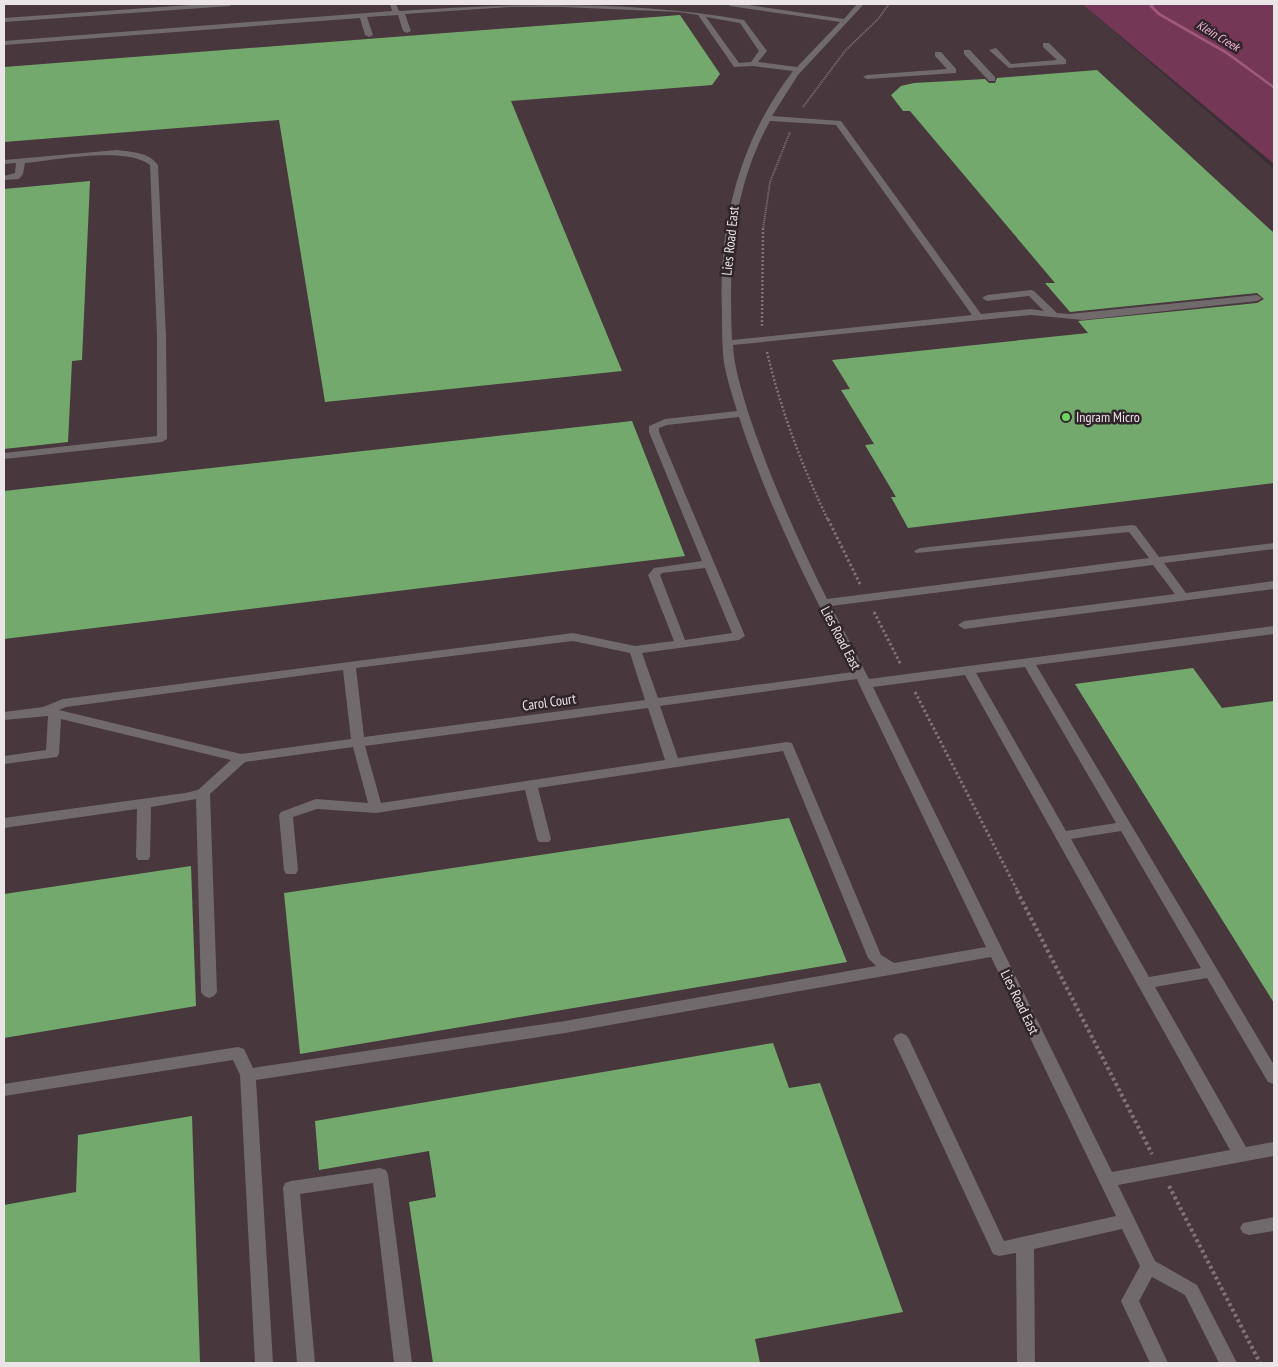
<svg xmlns="http://www.w3.org/2000/svg" width="1278" height="1367" font-family="'PT Sans Narrow',sans-serif">
<style>
.built{fill:#48373d}
.green{fill:#743755}
.lines{fill:none;stroke-linecap:round;stroke-linejoin:round}
.stream{fill:#a0597b;fill-rule:evenodd}
.building{fill:#74a96d}
.path-far3{stroke:#7e7478;stroke-width:2;stroke-dasharray:1 1;stroke-linecap:butt}
.path-far2{stroke:#7e7478;stroke-width:2.5;stroke-dasharray:2 2;stroke-linecap:butt}
.path-far1{stroke:#7e7478;stroke-width:3;stroke-dasharray:2.5 2.5;stroke-linecap:butt}
.path{stroke:#7e7478;stroke-width:4;stroke-dasharray:3 3;stroke-linecap:butt}
.minor{fill:#706a6c;fill-rule:evenodd}
.poi-dot{fill:#6dd361;stroke:#30252a;stroke-width:2}
.labels{text-anchor:middle;stroke-width:5;stroke-linejoin:round;paint-order:stroke}
.far-water-label{font-size:12px;font-style:italic;fill:#fbbdd8;stroke:#30252a}
.street-label{font-size:14px;fill:#ece5e8;stroke:#30252a}
.poi-label{font-size:14px;fill:#ece5e8;stroke:#30252a;text-anchor:start}
</style>
<rect width="100%" height="100%" fill="#3a2f34"/>
<path class="built" d="M4 4H1082L1274 169V1363H4Z"/>
<path class="green" d="M1082 4H1274V164Z"/>
<g class="lines">
<path class="stream" d="M1152 4H1156L1153 6 1160 13 1228 52 1274 86V89L1226 54 1158 15 1149 6Z"/>
</g>
<path class="building" d="M680 15 720 74 712 85 511 101 622 371 325 402 279 120 4 142V67Z
M1097 70 1274 233V483L908 528 891 497H896L865 445 874 444 841 390 850 389 832 360 1088 333 1078 321 1257 303 1264 299 1257 293 1070 312 1045 283H1055L910 111H903L891 95 901 86 914 83 985 79 989 83H995L997 78Z
M90 181 82 360 72 361 68 442 4 449V189Z
M632 421 685 556 4 639V491Z
M1193 668 1222 708 1274 701V1003L1075 684Z
M789 818 847 962 300 1054 284 893Z
M191 866 196 1006 4 1038V894Z
M773 1043 789 1088 820 1083 903 1312 755 1339 760 1363H433L409 1202 436 1197 429 1151 319 1170 315 1121Z
M192 1116 200 1363H4V1205L76 1192 78 1135Z"/>
<g class="lines">
<path class="path-far3" d="M803 107 845 51 879 18 889 4
M763 229 770 182 790 132"/>
<path class="path-far2" d="M762 326 763 227
M767 352C781 411 802 466 828 520"/>
<path class="path-far1" d="M828 519 860 584
M874 612 901 665
M915 692 1018 892"/>
<path class="path" d="M1017 891 1152 1154
M1169 1186 1260 1363"/>
<path class="minor" d="M204 4H233L230 6 4 22V18Z
M390 4H396L399 11C511 3 634 0 744 20L767 51 758 62 797 67 840 22 730 6 727 4H742L844 19 857 4H864L798 75 772 116 841 121 981 314 1031 309 1044 311 1029 296 987 301 982 298 987 295 1031 290 1034 291 1057 313 1069 314 1257 295 1262 298 1257 301 1083 320 1031 315 733 345C734 368 742 391 748 412 769 476 797 538 827 599L1149 558 1129 532 916 553 914 551 920 548 1132 525 1136 526 1159 557 1274 543V549L1164 563 1186 593 1274 581V589L964 629 958 625 964 621 1175 594 1153 565 831 606 869 679 1274 626V634L1036 665 1274 1065V1084L1268 1082 1207 978 1155 987 1246 1147 1274 1142V1156L1118 1185 1155 1261 1197 1285 1237 1363H1219L1185 1295 1152 1277 1139 1301 1168 1363H1150L1121 1301 1140 1266 1122 1229 1034 1249 1035 1363H1017L1016 1253 999 1256 993 1254 893 1039 896 1035 901 1033 906 1035 909 1039 1004 1241 1116 1216 991 957 565 1033 256 1080 273 1363H255L240 1075 233 1060 4 1096V1084L238 1047 244 1049 253 1068 565 1021 876 966 868 958 783 751 538 788 551 839 549 842H539L537 839 525 790 376 813 317 809 293 817 298 870 296 874H286L284 870 279 815 281 812 316 799 368 803 353 747 245 762 210 794 217 992 214 996 209 998 204 996 201 992 196 799 151 807 150 857 148 860H138L136 857 137 809 4 828V818L185 793 198 790 231 760 61 719 59 754 57 757 4 764V756L46 750 48 716 4 720V712L43 707 63 699 573 633 635 646 674 641 648 575 654 568 702 561 649 432V426L665 419 737 411C732 395 727 379 724 363 722 347 722 330 722 313 718 226 739 141 793 71L753 66 734 67 698 15 679 12 562 7H509L405 14 411 31 407 33 403 31 398 15 367 17 373 35 369 37 365 35 360 18 4 45V41L392 11ZM706 17 740 23 759 51 751 62 739 63ZM770 121 836 125 972 315 732 340C729 260 731 193 770 121ZM739 417C768 506 810 589 853 672L658 698 642 653 739 640 745 636 659 432V428L667 425ZM705 568 732 633 685 640 660 575 662 573ZM573 641 630 653 645 700 364 737 356 668ZM1025 667 1116 823 1066 831 976 673ZM343 670 351 739 241 754 59 710 66 707ZM965 675 1230 1150 1112 1172 873 687ZM857 679 859 684 986 947 894 963 881 955 792 743 787 742 678 758 660 706ZM648 708 665 760 381 803 365 746ZM1121 831 1201 968 1149 977 1071 839Z
M1043 43H1049L1066 60V64L1009 68 989 50 996 48 1011 64 1057 60 1043 47Z
M964 50H970L995 77V81H989L964 54Z
M935 52H941L956 69V73L867 79 863 77 867 75 947 69 935 56Z
M117 150C131 152 149 152 158 165L166 336 167 439 162 442 4 459V453L157 436V336L150 165C127 146 55 160 25 163L23 174 19 179 4 180V176L15 173 16 163 4 164V160Z
M380 1168 386 1170 388 1175 412 1363H394L373 1183 300 1194 315 1363H297L283 1188 285 1183 291 1181Z
M1274 1217V1231L1249 1235 1243 1233 1240 1228 1243 1223Z"/>
</g>
<circle class="poi-dot" cx="1066" cy="417" r="5"/>
<g class="labels">
<g class="far-water-label">
<text transform="translate(1218 36) rotate(31)" y="4">Klein Creek</text>
</g>
<g class="street-label">
<text transform="translate(730 241) rotate(-84)" y="5">Lies Road East</text>
<text transform="translate(841 638) rotate(62)" y="5">Lies Road East</text>
<text transform="translate(549 702) rotate(-8)" y="5">Carol Court</text>
<text transform="translate(1020 1002) rotate(64)" y="5">Lies Road East</text>
</g>
<g class="poi-label">
<text x="1076" y="422">Ingram Micro</text>
</g>
</g>
<rect width="1278" height="1367" fill="none" stroke="#ece5e8" stroke-width="10"/>
</svg>
